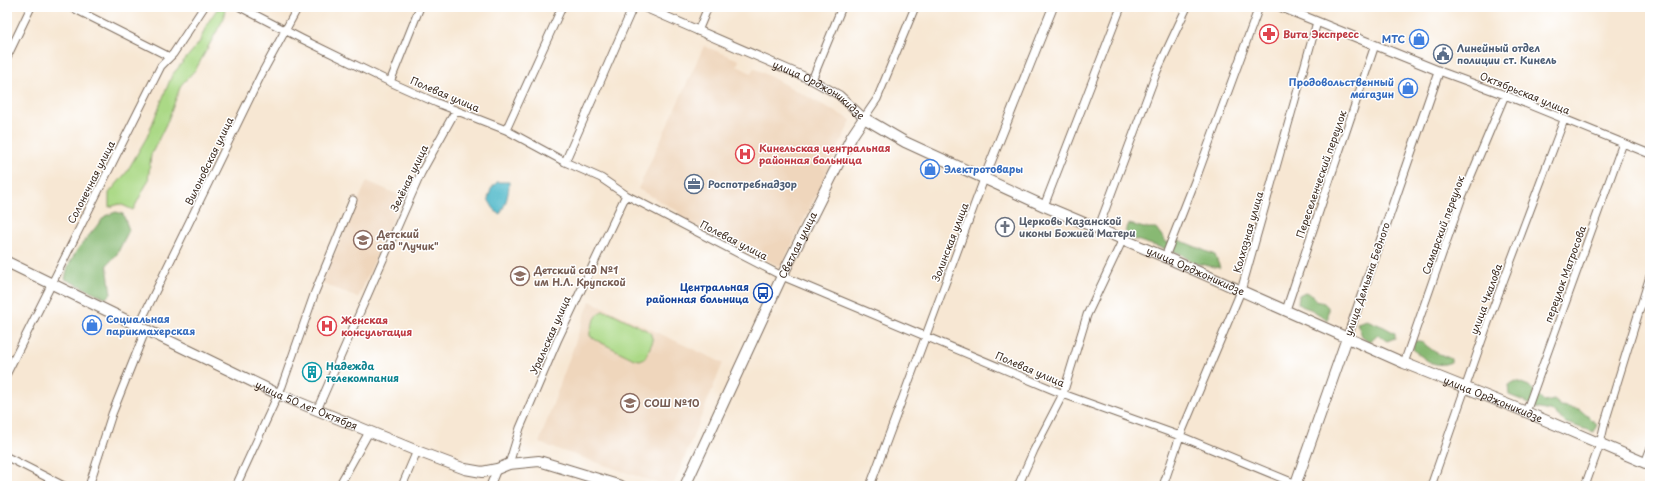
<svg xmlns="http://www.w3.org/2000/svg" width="1657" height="493" font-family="'Playpen Sans',sans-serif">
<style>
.built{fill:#efd6bc}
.green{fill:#abd986;stroke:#738252}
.forest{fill:#88b973;stroke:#627248}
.water{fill:#4ab6c7;stroke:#427072}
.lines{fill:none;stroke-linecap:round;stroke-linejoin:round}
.minor-casing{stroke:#7d6c5d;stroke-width:9}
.tertiary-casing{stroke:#7d6c5d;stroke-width:10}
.secondary-casing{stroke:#7d6c5d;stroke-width:12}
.minor{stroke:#fff;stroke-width:7}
.tertiary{stroke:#fff;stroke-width:8}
.secondary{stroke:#fff;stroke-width:10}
.labels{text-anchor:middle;stroke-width:3;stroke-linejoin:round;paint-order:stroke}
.health-label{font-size:10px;font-weight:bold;fill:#be3a42;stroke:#fff;text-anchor:start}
.shop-label{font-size:10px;font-weight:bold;fill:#366cbe;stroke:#fff;text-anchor:end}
.service-label{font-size:10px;font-weight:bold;fill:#4e5e75;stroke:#fff;text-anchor:start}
.street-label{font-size:10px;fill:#3b2a1e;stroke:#fff}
.worship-label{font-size:10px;font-weight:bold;fill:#5b616d;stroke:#fff;text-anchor:start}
.education-label{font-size:10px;font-weight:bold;fill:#785e54;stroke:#fff;text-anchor:start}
.transit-label{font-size:10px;font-weight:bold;fill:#164399;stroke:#fff;text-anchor:end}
.culture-label{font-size:10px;font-weight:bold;fill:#0d838f;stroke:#fff;text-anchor:start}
</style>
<rect width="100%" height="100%" fill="#fff"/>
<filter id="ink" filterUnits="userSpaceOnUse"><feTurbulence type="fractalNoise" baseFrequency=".025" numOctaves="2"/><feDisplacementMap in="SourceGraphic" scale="8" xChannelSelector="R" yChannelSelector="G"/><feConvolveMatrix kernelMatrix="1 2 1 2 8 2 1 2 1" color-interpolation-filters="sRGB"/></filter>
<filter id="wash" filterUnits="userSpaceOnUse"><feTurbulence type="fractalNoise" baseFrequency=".012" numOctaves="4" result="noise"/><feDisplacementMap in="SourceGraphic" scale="16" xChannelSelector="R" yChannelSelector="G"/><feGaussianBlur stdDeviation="0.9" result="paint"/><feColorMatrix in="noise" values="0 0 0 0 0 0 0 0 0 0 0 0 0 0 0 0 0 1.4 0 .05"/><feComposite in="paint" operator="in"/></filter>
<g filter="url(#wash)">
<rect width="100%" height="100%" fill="#f7e7d3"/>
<path class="built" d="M704 46 739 60 737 66 751 73 755 66 754 68 851 120 818 192 781 267 677 217 679 212 638 189Z
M367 181 403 197 358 298 322 283Z
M590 301 723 363 673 486H666L539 443Z"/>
<path class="green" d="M225 8 224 18 196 69 181 85 168 120 151 155 148 181 133 210 120 204 109 207V193L126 173 147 137 172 75 199 43 207 24 217 9Z
M602 311 610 312 650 332 653 341 645 358 640 360 634 359 596 340 590 336C589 328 596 315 602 311Z"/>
<path class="forest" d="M116 212 123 214 129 230 117 254 107 265 111 294 106 298 65 279 68 266 77 250 105 216Z
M1129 224 1144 228H1156L1167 243 1179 240 1215 255 1220 268 1194 263 1179 253 1133 239 1125 231Z
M1305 292 1312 295 1316 301 1324 303 1328 307V320C1322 318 1318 313 1312 310 1306 307 1303 308 1298 303L1299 295Z
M1367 320 1384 327 1395 333V338L1387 341 1378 335 1370 342 1362 336 1357 323Z
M1414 341H1420L1435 352 1451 359V362C1435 369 1425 360 1413 349Z
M1516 381 1529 386 1545 402 1554 400 1561 406 1579 409 1597 424 1594 432 1566 423 1554 412 1535 408 1524 401 1509 395 1508 385Z"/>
<path class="water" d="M497 182H509C509 194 506 204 500 214L495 211 488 199 491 189Z"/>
</g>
<g filter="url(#ink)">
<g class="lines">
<defs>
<path id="minor" d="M71 7 170 57
M240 7 302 39 390 82 437 103 506 130 565 162 601 178 626 195 782 276 1063 394 1180 436 1301 486
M698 31 708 7
M7 57 31 7
M1439 71 1505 95 1650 154
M812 80 842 7
M390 82 420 7
M864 118 877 99 915 7
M506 130 562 7
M565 162 633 7
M1044 206 1121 7
M1098 229 1157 71 1187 7
M1165 257 1197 176 1259 7
M1286 310 1375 45
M139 325 261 75 298 7
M1404 363 1462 197 1505 95
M7 373 161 66 173 54 204 7
M317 410 421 173 456 110
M1526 412 1623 143
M7 457 64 486
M1645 463 1650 450
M509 464 520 428 558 339 626 195
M89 486 112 414 146 329
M236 486 282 386 315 292 353 200
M339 486 369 432
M402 486 417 451
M490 486 497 469
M870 486 984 179
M1018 486 1034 450 1063 394 1087 315 1123 239
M1163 486 1180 436 1241 291 1317 22
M1431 486 1492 311 1564 120
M1585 486 1600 444 1605 422 1650 276"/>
<g id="tertiary">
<path id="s1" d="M644 7 812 80 839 95 864 118"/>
<path d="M1281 7 1439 71 1347 338"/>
<path d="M984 179 1053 7"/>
</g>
<g id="secondary">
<path id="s2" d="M7 262 278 394 417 451 465 469 482 472 497 469 509 464 539 461 621 486"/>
<path id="s3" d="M685 486 782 276 852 136 864 118 905 142 1044 206 1165 257 1404 363 1526 412 1650 465"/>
<path d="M1295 486 1347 338"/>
</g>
</defs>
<use href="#minor" class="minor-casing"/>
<use href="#tertiary" class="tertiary-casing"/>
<use href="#secondary" class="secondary-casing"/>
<use href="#minor" class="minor"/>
<use href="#tertiary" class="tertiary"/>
<use href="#secondary" class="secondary"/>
</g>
</g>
<defs>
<symbol id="pharmacy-ring" viewBox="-11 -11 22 22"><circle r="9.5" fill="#fff" stroke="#e0444e" stroke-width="1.5"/><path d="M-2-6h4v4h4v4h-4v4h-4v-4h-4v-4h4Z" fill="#e0444e"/></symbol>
<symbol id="shop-ring" viewBox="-11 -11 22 22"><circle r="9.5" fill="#fff" stroke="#3f7fe0" stroke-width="1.5"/><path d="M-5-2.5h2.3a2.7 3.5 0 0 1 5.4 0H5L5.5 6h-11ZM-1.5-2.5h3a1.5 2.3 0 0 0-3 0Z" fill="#3f7fe0"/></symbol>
<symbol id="civic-ring" viewBox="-11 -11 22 22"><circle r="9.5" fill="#fff" stroke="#5c6f8a" stroke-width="1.5"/><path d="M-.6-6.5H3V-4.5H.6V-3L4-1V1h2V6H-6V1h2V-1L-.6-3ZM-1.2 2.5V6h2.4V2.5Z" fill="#5c6f8a"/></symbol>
<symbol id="hospital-ring" viewBox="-11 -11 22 22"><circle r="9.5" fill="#fff" stroke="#e0444e" stroke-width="1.5"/><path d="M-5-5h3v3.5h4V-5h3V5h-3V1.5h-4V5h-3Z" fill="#e0444e"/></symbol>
<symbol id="office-ring" viewBox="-11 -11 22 22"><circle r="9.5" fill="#fff" stroke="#5c6f8a" stroke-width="1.5"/><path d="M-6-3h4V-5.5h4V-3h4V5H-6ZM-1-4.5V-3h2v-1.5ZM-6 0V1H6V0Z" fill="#5c6f8a"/></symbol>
<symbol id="church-ring" viewBox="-11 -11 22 22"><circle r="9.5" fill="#fff" stroke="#6b7280" stroke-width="1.5"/><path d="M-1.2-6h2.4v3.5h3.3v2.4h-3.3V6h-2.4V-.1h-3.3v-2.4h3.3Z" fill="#6b7280"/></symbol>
<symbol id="school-ring" viewBox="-11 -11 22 22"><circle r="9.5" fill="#fff" stroke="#8d6e63" stroke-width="1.5"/><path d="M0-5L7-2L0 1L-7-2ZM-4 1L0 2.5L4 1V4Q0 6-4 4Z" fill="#8d6e63"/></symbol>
<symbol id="bus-ring" viewBox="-11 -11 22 22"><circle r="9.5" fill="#fff" stroke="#1a4fb4" stroke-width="1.5"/><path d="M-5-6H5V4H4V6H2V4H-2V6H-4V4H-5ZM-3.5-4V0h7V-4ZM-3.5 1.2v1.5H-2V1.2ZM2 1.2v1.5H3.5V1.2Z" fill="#1a4fb4"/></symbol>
<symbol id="building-ring" viewBox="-11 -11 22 22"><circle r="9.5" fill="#fff" stroke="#0f9aa8" stroke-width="1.5"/><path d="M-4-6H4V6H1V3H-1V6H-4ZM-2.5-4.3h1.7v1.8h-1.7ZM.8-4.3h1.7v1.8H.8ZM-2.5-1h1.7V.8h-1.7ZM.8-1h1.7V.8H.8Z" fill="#0f9aa8"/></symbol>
</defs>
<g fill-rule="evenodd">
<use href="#pharmacy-ring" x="1258" y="23" width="22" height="22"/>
<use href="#shop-ring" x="1408" y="28" width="22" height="22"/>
<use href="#civic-ring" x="1432" y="43" width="22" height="22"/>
<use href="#shop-ring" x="1397" y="77" width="22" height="22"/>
<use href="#hospital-ring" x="734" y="143" width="22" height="22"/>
<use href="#shop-ring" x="919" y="158" width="22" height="22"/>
<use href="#office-ring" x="683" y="173" width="22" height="22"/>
<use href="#church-ring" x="994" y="216" width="22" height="22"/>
<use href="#school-ring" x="352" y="229" width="22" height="22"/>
<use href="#school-ring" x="509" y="265" width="22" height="22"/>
<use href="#bus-ring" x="752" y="282" width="22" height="22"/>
<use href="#shop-ring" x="81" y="314" width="22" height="22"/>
<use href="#hospital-ring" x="316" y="315" width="22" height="22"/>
<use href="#building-ring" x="301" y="361" width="22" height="22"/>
<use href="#school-ring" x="619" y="392" width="22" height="22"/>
</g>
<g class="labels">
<g class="health-label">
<text x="1283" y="38">Вита Экспресс</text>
<text x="759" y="152">Кинельская центральная<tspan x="759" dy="12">районная больница</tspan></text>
<text x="341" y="324">Женская<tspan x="341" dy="12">консультация</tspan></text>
</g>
<g class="shop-label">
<text x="1405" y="43">МТС</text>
<text x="1394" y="86">Продовольственный<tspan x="1394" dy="12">магазин</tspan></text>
<text x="944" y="173" text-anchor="start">Электротовары</text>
<text x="106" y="323" text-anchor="start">Социальная<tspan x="106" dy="12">парикмахерская</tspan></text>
</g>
<g class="service-label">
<text x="1457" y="52">Линейный отдел<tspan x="1457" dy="12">полиции ст. Кинель</tspan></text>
<text x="708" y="188">Роспотребнадзор</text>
</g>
<g class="street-label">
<text dy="4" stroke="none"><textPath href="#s1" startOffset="194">улица Орджоникидзе</textPath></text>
<text transform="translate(1525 93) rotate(22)" y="4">Октябрьская улица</text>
<text transform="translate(445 94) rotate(23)" y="4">Полевая улица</text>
<text transform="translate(209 161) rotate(-64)" y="4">Вилоновская улица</text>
<text transform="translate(1321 174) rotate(-71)" y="4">Переселенческий переулок</text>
<text transform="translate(409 178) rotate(-64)" y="4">Зелёная улица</text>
<text transform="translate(91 182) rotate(-63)" y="4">Солонечная улица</text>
<text transform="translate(1443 225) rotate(-70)" y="4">Самарский переулок</text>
<text transform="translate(1248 232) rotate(-74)" y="4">Колхозная улица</text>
<text transform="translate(734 240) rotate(27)" y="4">Полевая улица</text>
<text transform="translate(950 242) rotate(-69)" y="4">Золинская улица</text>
<text dy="4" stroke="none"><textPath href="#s3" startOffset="266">Светлая улица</textPath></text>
<text dy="4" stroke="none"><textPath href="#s3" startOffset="775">улица Орджоникидзе</textPath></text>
<text transform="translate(1565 274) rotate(-70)" y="4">переулок Матросова</text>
<text transform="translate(1367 279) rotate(-71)" y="4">улица Демьяна Бедного</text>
<text transform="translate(1486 299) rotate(-70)" y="4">улица Чкалова</text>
<text transform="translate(550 335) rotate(-66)" y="4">Уральская улица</text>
<text transform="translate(1030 369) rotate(23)" y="4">Полевая улица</text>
<text dy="4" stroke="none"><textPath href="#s3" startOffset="1099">улица Орджоникидзе</textPath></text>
<text dy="4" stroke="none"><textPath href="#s2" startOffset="332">улица 50 лет Октября</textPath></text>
</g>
<g class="worship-label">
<text x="1019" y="225">Церковь Казанской<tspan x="1019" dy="12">иконы Божией Матери</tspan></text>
</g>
<g class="education-label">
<text x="377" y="238">Детский<tspan x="377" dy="12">сад "Лучик"</tspan></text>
<text x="534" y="274">Детский сад №1<tspan x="534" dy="12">им Н.Л. Крупской</tspan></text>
<text x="644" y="407">СОШ №10</text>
</g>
<g class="transit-label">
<text x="749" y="291">Центральная<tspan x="749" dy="12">районная больница</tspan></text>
</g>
<g class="culture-label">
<text x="326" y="370">Надежда<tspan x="326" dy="12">телекомпания</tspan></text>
</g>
</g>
<rect width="1657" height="493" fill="none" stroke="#fff" stroke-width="24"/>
</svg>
